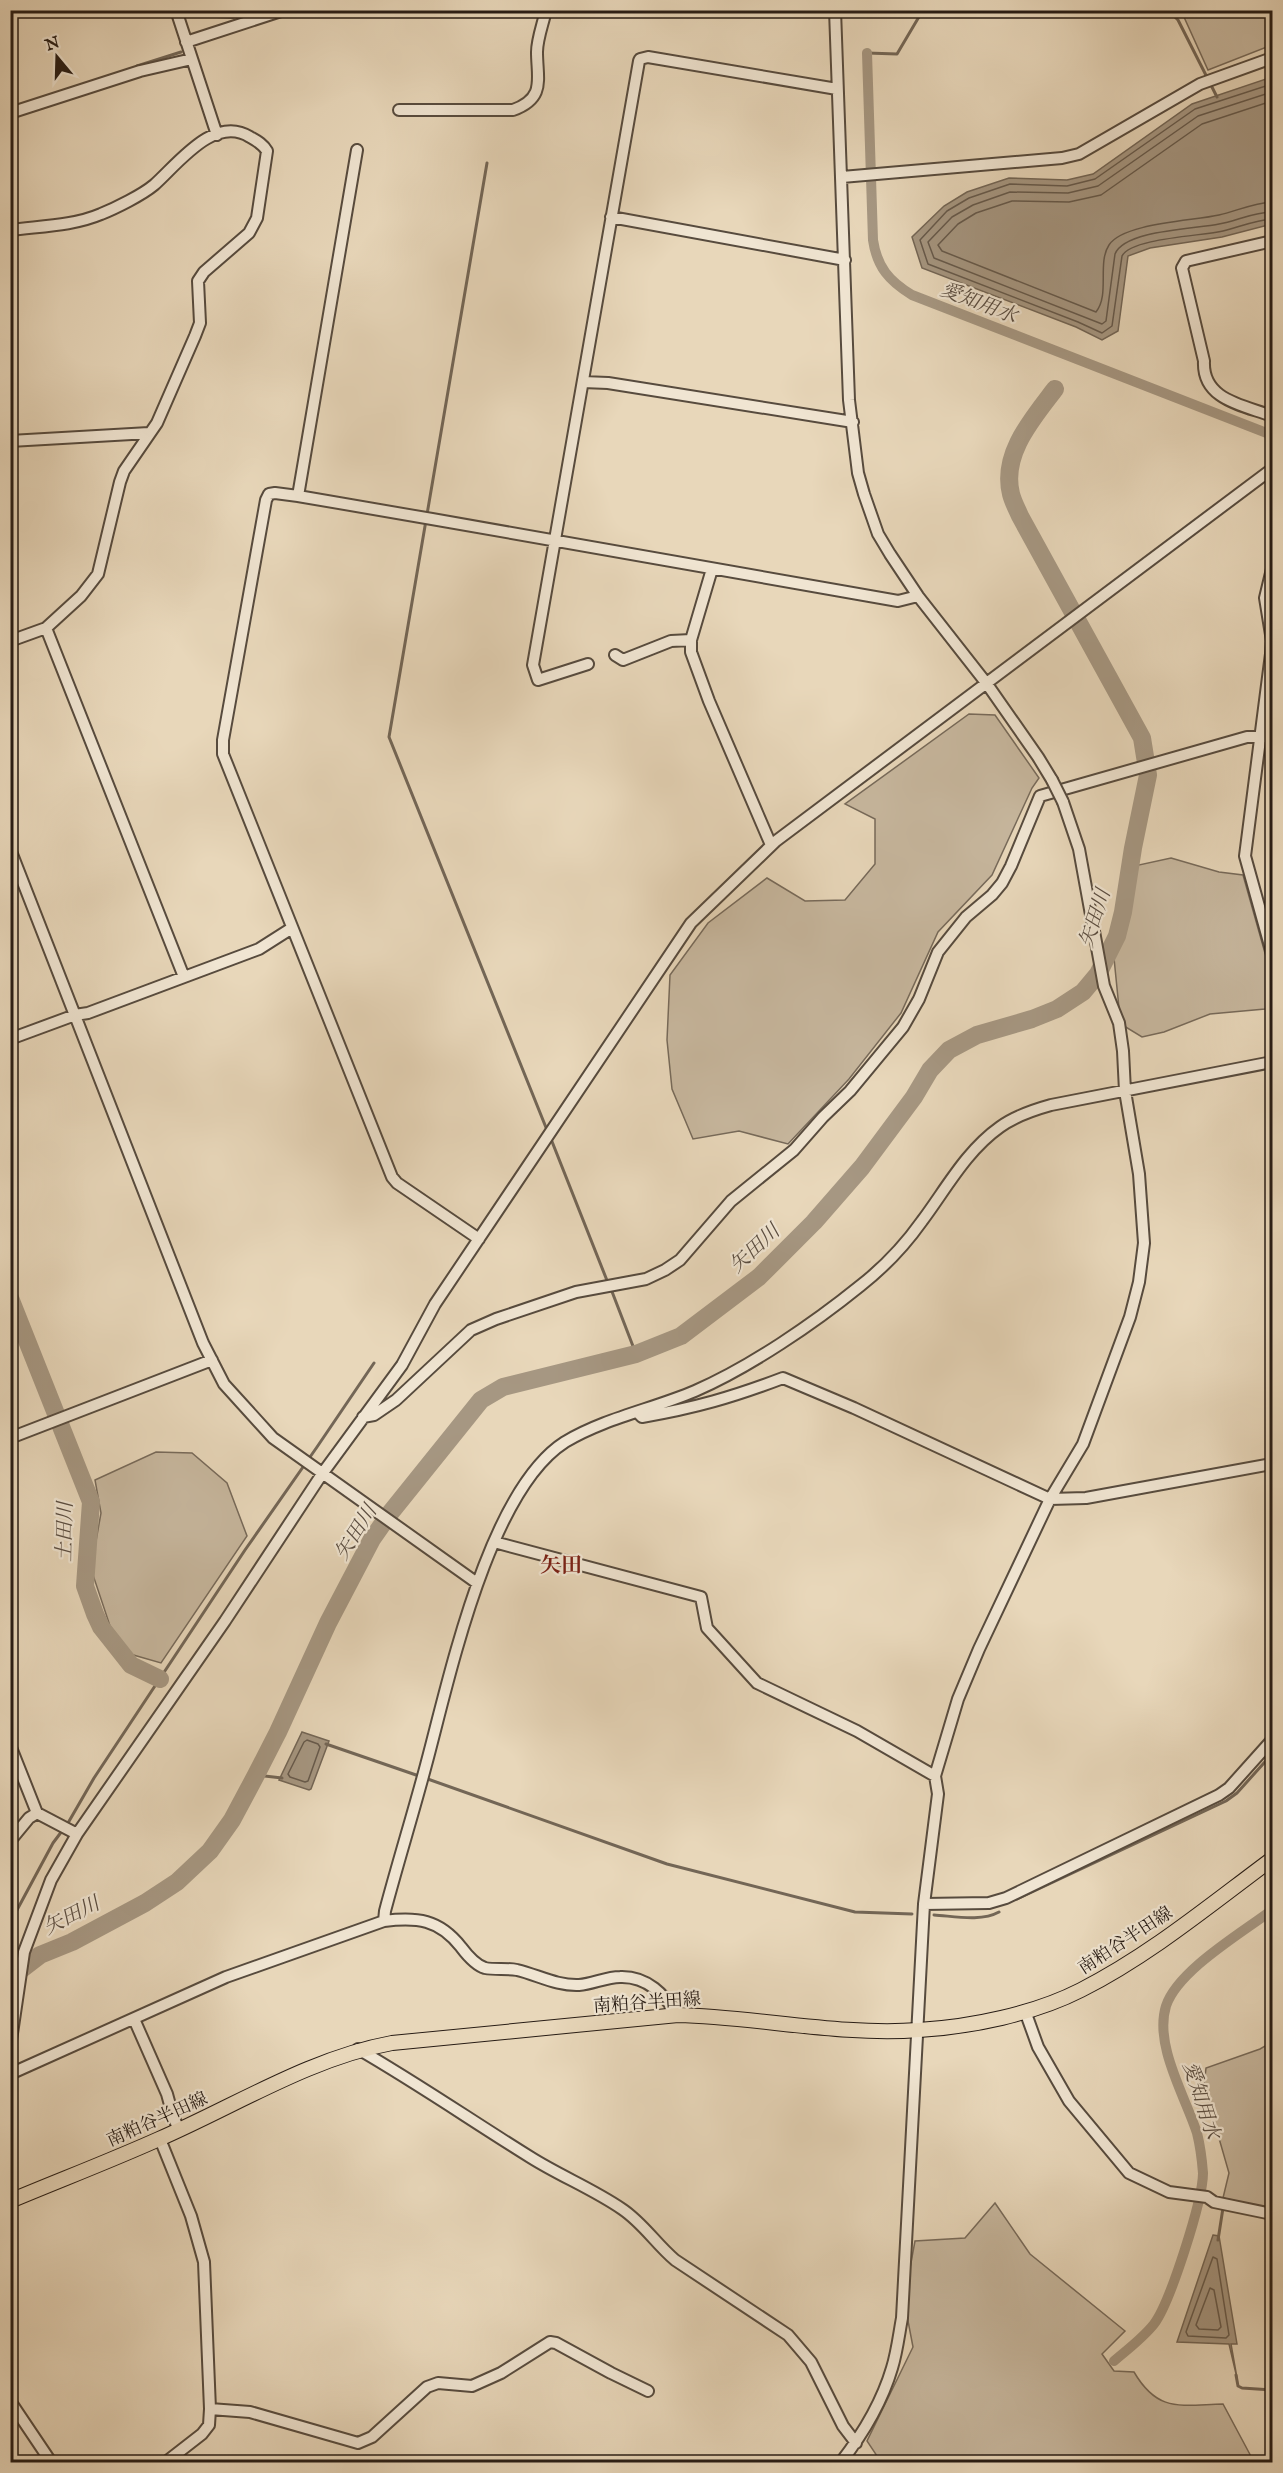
<svg xmlns="http://www.w3.org/2000/svg" width="1283" height="2473" font-family="'IM FELL English','Noto Serif JP',serif">
<style>
.green{fill:#c7b79e;stroke:#776a5a;stroke-width:1.5}
.water{fill:#a69782;stroke:#736656;stroke-width:1.5}
.lines{fill:none;stroke-linecap:round;stroke-linejoin:round}
.shore{stroke:#665a4c;stroke-width:1.5}
.stream{stroke:#736656;stroke-width:3}
.canal{stroke:#a69782;stroke-width:10}
.river{stroke:#a69782;stroke-width:18}
.minor-casing{stroke:#574b3e;stroke-width:14}
.major-casing{stroke:#271c15;stroke-width:16}
.minor{stroke:#f0e5d2;stroke-width:10}
.major{stroke:#e8d7ba;stroke-width:14}
.minor-bridge-casing{stroke:#574b3e;stroke-width:14;stroke-linecap:butt}
.minor-bridge{stroke:#f0e5d2;stroke-width:10}
.labels{text-anchor:middle;stroke-width:4.5;stroke-linejoin:round;paint-order:stroke}
.street-label{font-size:18px;fill:#271c15;stroke:#f0e5d2}
.water-label{font-size:20px;font-style:italic;fill:#5a4d41;stroke:#f0e5d2}
.quarter-label{font-size:21px;font-weight:bold;fill:#7a1f14;stroke:#f0e5d2}
</style>
<rect width="100%" height="100%" fill="#e8d7ba"/>
<filter id="stains"><feTurbulence type="fractalNoise" baseFrequency=".00333" numOctaves="4"/><feColorMatrix values="0 0 0 0 .2 0 0 0 0 .09 0 0 0 0 .02 0 0 0 .5 -.17"/></filter>
<radialGradient id="worn" r=".72"><stop offset=".6" stop-color="#630" stop-opacity="0"/><stop offset="1" stop-color="#630" stop-opacity=".3"/></radialGradient>
<path class="green" d="M1188 11H1267L1272 20V45L1208 70 1184 17Z
M969 714 995 715 1039 778 1032 788 992 875 938 932 901 1013 849 1079 788 1144 739 1131 693 1139 672 1089 667 1040 670 975 708 923 767 878 805 901 845 900 875 864V819L845 804Z
M1171 858 1219 872 1243 875 1272 978V1003L1265 1009 1210 1014 1164 1032 1142 1037 1124 1026 1119 1008 1114 958 1127 919 1134 866Z
M156 1452 192 1453 227 1483 247 1536 161 1663 130 1654 110 1626 91 1569 101 1513 95 1480Z
M1272 2042V2209L1223 2198 1229 2173 1204 2086 1206 2068 1260 2049Z
M995 2203 1030 2254 1125 2331 1102 2354 1114 2371 1134 2372C1158 2413 1180 2405 1223 2404L1254 2462H881L867 2441 913 2347 904 2300 915 2241 965 2238Z"/>
<path class="water" d="M209 11V10L255 11 233 18 211 17Z
M1272 77V224L1222 237 1150 248 1128 256 1118 331 1102 340 1076 327 922 268 912 237 944 206 967 192 1009 178 1067 180 1093 174 1192 104Z
M302 1732 329 1741 311 1789 309 1790 279 1780Z
M1213 2235 1219 2236 1237 2344H1231L1237 2378 1229 2344 1177 2342Z"/>
<g class="lines">
<path class="shore" d="M1272 84 1195 109 1095 179 1067 186 1010 184 969 198 947 211 920 240 928 264 1078 322 1102 333 1112 326 1122 256C1131 238 1202 236 1223 231 1239 227 1256 220 1272 219
M1272 92 1198 116 1098 186 1068 193 1010 192 973 205 952 217 928 242 934 258 1102 324 1106 321 1115 254C1125 230 1195 229 1219 224 1236 221 1254 212 1272 212
M1272 101 1202 124 1101 195 1069 202 1012 201 976 213 958 224 938 245 942 251 1096 312C1110 295 1097 263 1109 245 1123 223 1193 221 1219 215 1236 211 1254 203 1272 202
M307 1740 318 1744 320 1747 308 1781 305 1782 290 1777 288 1774 304 1742Z
M1213 2257 1217 2259 1229 2335 1226 2338 1188 2336 1186 2332Z
M1210 2288 1214 2290 1221 2327 1218 2330 1199 2329 1196 2325Z"/>
<path class="stream" d="M1168 10 1178 20 1217 97
M867 53 897 54 923 10
M137 66 181 52
M487 163 389 737 547 1130
M551 1139 608 1283
M611 1289 636 1354
M326 1744 419 1776
M256 1775 282 1778
M425 1778 667 1864 855 1912 912 1914
M1017 1899 1226 1801 1237 1793 1272 1754
M934 1915C953 1916 981 1922 999 1912
M10 1923 53 1843 68 1823 94 1778 245 1550 317 1447 374 1363
M1218 2240 1223 2208
M1236 2375 1238 2386 1242 2388 1272 2390"/>
<path class="canal" d="M867 53 873 240C877 267 889 281 912 295L1272 435
M1114 2361C1128 2349 1143 2338 1154 2324 1170 2303 1203 2200 1203 2173 1202 2160 1200 2145 1197 2133 1185 2096 1154 2045 1166 2006 1178 1970 1242 1933 1272 1910"/>
<path class="river" d="M10 1298 91 1502 85 1586 95 1614 101 1627 131 1665 160 1679
M10 1978 40 1955 72 1942 145 1903 177 1882 210 1851 232 1820 256 1775 278 1732 328 1623 372 1539 391 1512 481 1400 503 1387 636 1354 681 1336 759 1277 814 1222 862 1167 914 1097 930 1070 949 1050 977 1035 1032 1019 1057 1009 1083 992 1098 974 1117 936 1123 912 1133 848 1148 775 1142 738 1020 516C1017 509 1013 502 1011 494 1001 454 1033 418 1055 389"/>
<defs>
<path id="minor" d="M176 10 217 135
M835 10 849 400 858 473 864 494 878 534 890 554 918 596 987 684 1038 757 1052 780
M186 42 284 10
M399 110H513C546 98 537 79 537 52 537 39 543 24 546 10
M10 113 140 71 192 59
M842 177 1062 158 1079 154 1200 84 1272 58
M611 217 845 260
M10 230C40 226 73 226 101 214 116 208 142 195 154 185 177 165 214 114 250 137 257 141 263 144 267 151L257 218 249 233 204 272 198 281 200 323 195 336 157 423 124 471 120 482 98 574 81 596 46 628 10 641
M1272 241 1186 261 1182 268 1204 361C1202 400 1243 405 1272 416
M583 382 608 383 853 422
M10 441 149 433
M298 496 357 150
M712 569 691 640V652L709 701 771 845
M1272 569 1265 598 1272 641 1271 654 1245 856 1272 953
M46 628 184 977
M615 655 623 660 671 641 691 640
M588 664 538 680 533 665 639 61 640 59 648 57 837 89
M10 849 203 1343 224 1384 273 1438 477 1583
M10 1039 75 1015 88 1013 259 949 292 928
M479 1239 397 1183 392 1177 223 754V740L266 500 269 494 275 493 298 496 432 519 898 601 918 596
M637 1412 642 1417C695 1408 733 1397 783 1378L854 1408 1050 1499 1086 1498 1272 1464
M363 1417 374 1415 396 1400 471 1330 496 1319 576 1292 646 1279 665 1270 680 1260 731 1201 794 1150 823 1117 850 1091 903 1027 919 999 938 952 966 917 992 895 1002 883 1011 866 1040 796 1247 737H1272
M10 1438 212 1360
M494 1542 701 1597 707 1628 757 1683 857 1731 935 1776
M10 1745 37 1813 77 1834
M10 1841 29 1818 37 1813
M924 1904 989 1903 1006 1898 1219 1795 1229 1788 1272 1740
M384 1921 385 1911C398 1862 413 1814 426 1765 449 1680 488 1491 565 1442 605 1418 653 1409 695 1391 750 1367 813 1324 860 1286 883 1268 905 1245 922 1221 946 1189 966 1151 1000 1127 1015 1116 1033 1110 1051 1105L1272 1062
M1025 2011 1038 2047 1069 2101 1129 2173 1169 2192 1207 2197 1214 2202 1272 2214
M134 2019 167 2094 173 2116 179 2130
M10 2047 24 1952 51 1880 77 1834 225 1621 322 1474 402 1365 435 1304 691 923 776 841 1272 469
M358 2049C417 2083 472 2121 530 2157 560 2176 593 2189 622 2209 643 2223 656 2244 675 2260L788 2335 811 2362 843 2426 856 2443
M10 2074 226 1977 384 1921C417 1917 439 1919 461 1947 467 1955 475 1965 485 1968 495 1970 507 1968 517 1970 538 1975 557 1986 579 1985 593 1984 606 1977 620 1977 648 1976 664 1995 678 2015
M160 2139 191 2216 204 2262 210 2409 209 2425 202 2434 166 2462
M10 2401 51 2462
M210 2409 250 2412 358 2443 372 2437 427 2387 438 2383 472 2386 501 2373 550 2342 556 2343 611 2373 648 2391
M841 2462C862 2435 882 2402 892 2368 897 2352 899 2334 902 2318L924 1904 938 1794 935 1776 958 1699 979 1649 1050 1499 1083 1444 1130 1317 1139 1282 1144 1243 1139 1174 1125 1091 1123 1051 1119 1023 1104 986 1079 849 1063 802"/>
<path id="major" d="M10 2201C60 2180 110 2161 159 2139 235 2106 310 2058 392 2043L678 2015C757 2017 841 2036 919 2030 971 2027 1034 2014 1081 1990 1150 1955 1210 1905 1272 1859"/>
</defs>
<use href="#minor" class="minor-casing"/>
<use href="#major" class="major-casing"/>
<use href="#minor" class="minor"/>
<use href="#major" class="major"/>
<defs>
<path id="minor-bridge" d="M1052 780 1063 802"/>
</defs>
<use href="#minor-bridge" class="minor-bridge-casing"/>
<use href="#minor-bridge" class="minor-bridge"/>
</g>
<g class="labels">
<g class="street-label">
<text transform="translate(1125 1940) rotate(-33)" y="6">南粕谷半田線</text>
<text transform="translate(647 2002) rotate(-4)" y="6">南粕谷半田線</text>
<text transform="translate(157 2119) rotate(-24)" y="6">南粕谷半田線</text>
</g>
<g class="water-label">
<text transform="translate(979 302) rotate(21)" y="7">愛知用水</text>
<text transform="translate(1094 918) rotate(-72)" y="7">矢田川</text>
<text transform="translate(754 1248) rotate(-43)" y="7">矢田川</text>
<text transform="translate(64 1532) rotate(-89)" y="7">土田川</text>
<text transform="translate(355 1532) rotate(-58)" y="7">矢田川</text>
<text transform="translate(71 1915) rotate(-27)" y="7">矢田川</text>
<text transform="translate(1202 2100) rotate(72)" y="7">愛知用水</text>
</g>
<g class="quarter-label">
<text x="561" y="1572">矢田</text>
</g>
</g>
<rect width="1283" height="2473" fill="none" stroke="#e8d7ba" stroke-width="36"/>
<rect x="12" y="12" width="1259" height="2449" fill="none" stroke="#271c15" stroke-width="3"/>
<rect x="18" y="18" width="1247" height="2437" fill="none" stroke="#271c15" stroke-width="1.5"/>
<g transform="translate(57 57) rotate(341)" stroke="#f0e5d2" stroke-width="4.5" paint-order="stroke">
<path d="M0-4.5L10 22L0 15L-10 22Z" fill="#271c15"/>
<text y="-9" font-size="16" font-weight="bold" text-anchor="middle" fill="#271c15">N</text>
</g>
<rect width="100%" height="100%" filter="url(#stains)"/>
<rect width="100%" height="100%" fill="url(#worn)"/>
</svg>
